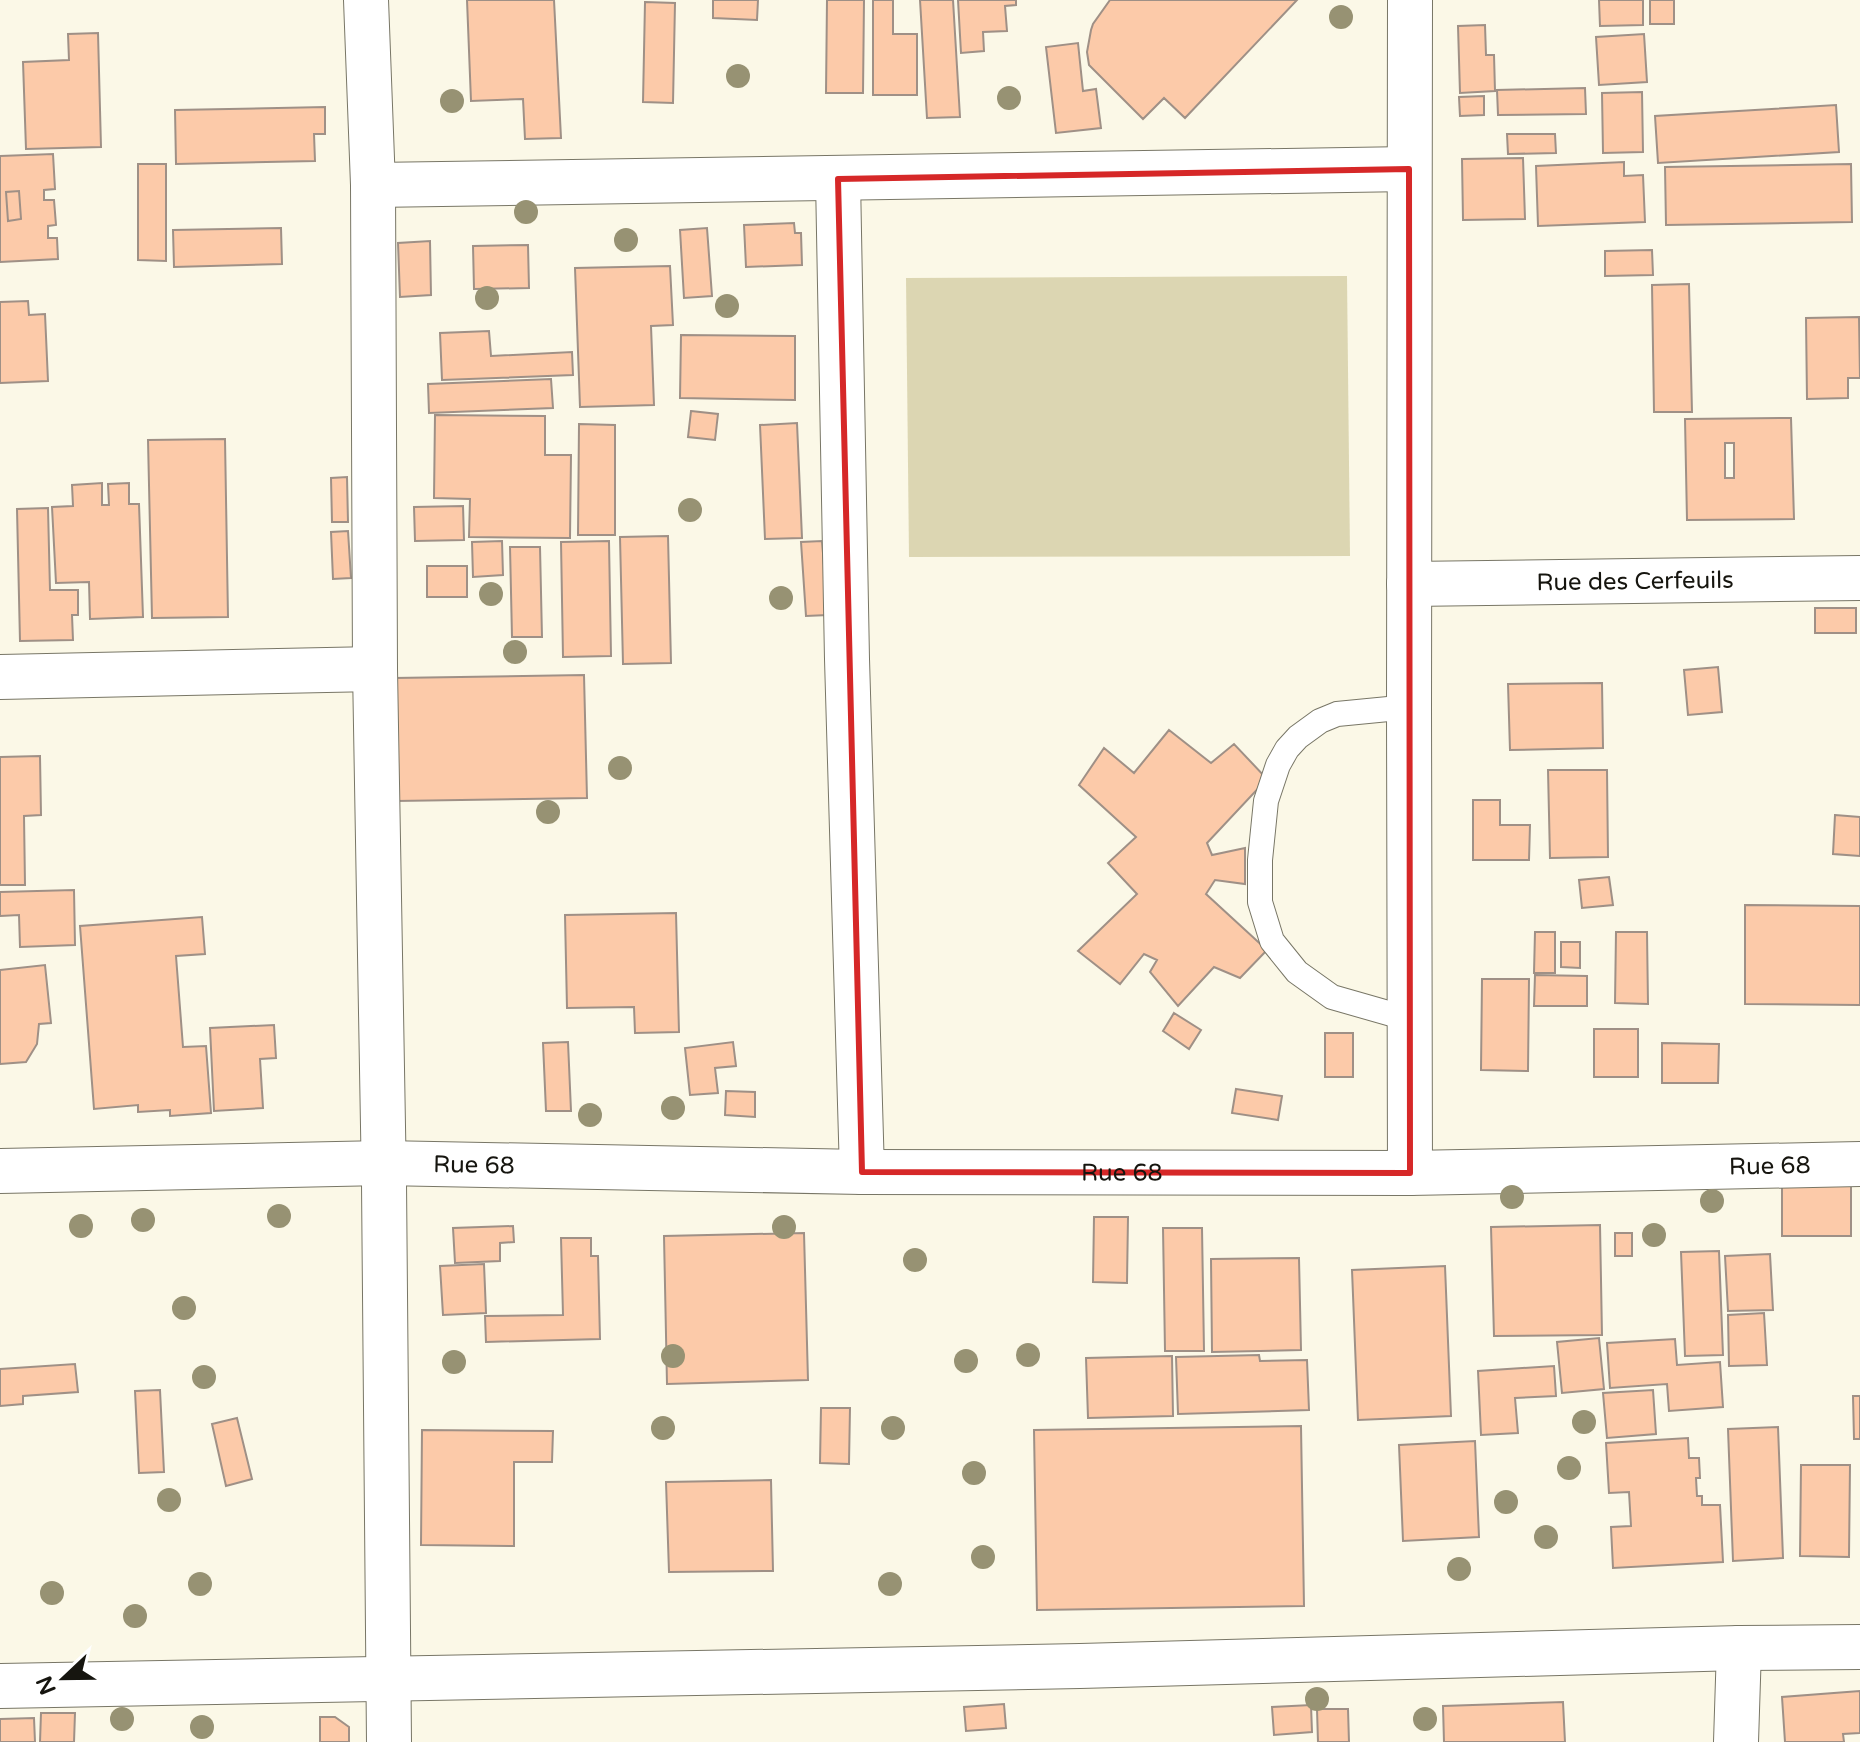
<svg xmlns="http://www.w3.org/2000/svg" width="1860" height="1742" font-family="'Varela Round',sans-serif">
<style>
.green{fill:#dcd6b2}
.building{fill:#fccaa9;stroke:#9f9086;stroke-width:2;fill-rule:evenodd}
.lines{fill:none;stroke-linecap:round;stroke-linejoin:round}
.service-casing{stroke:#787666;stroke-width:26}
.minor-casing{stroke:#787666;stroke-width:46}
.service{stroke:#fff;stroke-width:24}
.minor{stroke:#fff;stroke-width:44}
.tree{fill:#979273}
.marked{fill:none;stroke:#d62828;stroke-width:6;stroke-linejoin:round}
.labels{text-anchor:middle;stroke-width:7;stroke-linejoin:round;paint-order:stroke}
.street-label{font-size:24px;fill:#16150f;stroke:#fff}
</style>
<rect width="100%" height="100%" fill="#fbf8e7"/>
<path class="green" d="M1347 276 1350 556 909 557 906 278Z"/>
<path class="building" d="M467 0H554L561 138 525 139 523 99 471 101Z
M713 0H758L757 20 713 18Z
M827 0H864L863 93H826Z
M873 0H893V34H917V95H873Z
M920 0H953L960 117 927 118Z
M958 0H1016V5L1005 6 1007 31 983 32 984 51 961 53Z
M1110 0H1297L1185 118 1164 98 1143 119 1089 65 1087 52 1091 30 1093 24Z
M1599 0H1643V25L1600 26Z
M1650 0H1674V24H1650Z
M645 2 675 3 673 103 643 102Z
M1485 25 1486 55H1494L1495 91 1460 93 1458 26Z
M98 33 101 147 26 149 23 62 69 60 68 34Z
M1644 34 1647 82 1599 85 1596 37Z
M1078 43 1083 91 1096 89 1101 128 1056 133 1046 47Z
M1585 88 1586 114 1498 115 1497 90Z
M1642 92 1643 152 1603 153 1602 93Z
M1484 96V115L1460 116 1459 97Z
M1836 105 1839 152 1658 163 1655 116Z
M325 107V134H314L315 161 176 164 175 110Z
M1507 134H1555L1556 153 1508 154Z
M53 154 55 189 44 190V200H54L56 225 48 226V238H57L58 259 0 262V156ZM19 191 21 219 8 221 6 192Z
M1523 158 1525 219 1463 220 1462 159Z
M1624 162V176L1643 175 1645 222 1538 226 1536 166Z
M138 164H166V261L138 260Z
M1851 164 1852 222 1666 225 1665 167Z
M19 191 21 219 8 221 6 192Z
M794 223 795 233H801L802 265 746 267 744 225Z
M281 228 282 264 174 267 173 230Z
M707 228 712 296 684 298 680 230Z
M430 241 431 295 400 297 398 243Z
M528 245 529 288 474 289 473 246Z
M1652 250 1653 275 1605 276V251Z
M670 266 673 325 651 326 654 405 580 407 575 268Z
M1689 284 1692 412H1654L1652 285Z
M28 301 29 315 45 314 48 381 0 383V302Z
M1859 317 1860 378H1848V398L1807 399 1806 318Z
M489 331 491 356 572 352 573 375 442 380 440 333Z
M681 335 795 336V400L680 398Z
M551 379 553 408 429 413 428 384Z
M691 411 718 414 715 440 688 437Z
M435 415 545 416V455H571L570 538 469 537 470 499 434 498Z
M1791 418 1794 519 1687 520 1685 419ZM1725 443H1734V478H1725Z
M797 423 802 538 765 539 760 425Z
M579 424 615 425V535H578Z
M225 439 228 617 152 618 148 440Z
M347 477 348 522H332L331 478Z
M102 483V505H109L108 484 129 483V504H139L143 617 90 619 89 582 56 583 52 507 73 506 72 485Z
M463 506 464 540 415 541 414 507Z
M48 508 50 590H78V615H72L73 640 20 641 17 509Z
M348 531 351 578 333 579 331 532Z
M668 536 671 663 623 664 620 537Z
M502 541 503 575 473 577 472 542Z
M609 541 611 656 563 657 561 542Z
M822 541 828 615 806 616 801 542Z
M510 547H540L542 637H512Z
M427 566H467V597H427Z
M1815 608H1856V633H1815Z
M1718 667 1722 712 1688 715 1684 670Z
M584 675 587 798 396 801 394 678Z
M1602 683 1603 748 1510 750 1508 684Z
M1169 730 1211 763 1234 744 1267 779 1207 843 1212 855 1245 848V884L1215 880 1206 894 1267 950 1240 978 1214 967 1178 1006 1150 972 1157 960 1144 954 1120 984 1078 951 1137 894 1108 863 1136 837 1079 785 1104 748 1134 773Z
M40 756 41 815 24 816 25 885H0V757Z
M1548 770H1607L1608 857 1550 858Z
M1473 800H1500V825H1530L1529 860H1473Z
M1835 815 1860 817V856L1833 854Z
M1609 877 1613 905 1582 908 1579 880Z
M74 890 75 945 20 947 19 915 0 916V892Z
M1745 905 1860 906V1005L1745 1004Z
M676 913 679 1032 635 1033 634 1007 567 1008 565 915Z
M202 917 205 954 176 956 183 1047 206 1046 211 1113 170 1116V1110L138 1112V1105L94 1109 80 926Z
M1535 932H1555V973H1534Z
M1616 932H1647L1648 1004 1615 1003Z
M1561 942H1580V968L1561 967Z
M45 965 51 1023 39 1024 37 1044 26 1062 0 1064V970Z
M1535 975 1587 976V1006H1534Z
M1482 979H1529L1528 1071 1481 1070Z
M1174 1013 1201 1030 1189 1049 1163 1031Z
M274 1025 276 1058 260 1059 263 1108 214 1111 210 1028Z
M1594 1029H1638V1077H1594Z
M1325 1033H1353V1077H1325Z
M568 1042 571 1111H546L543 1043Z
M733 1042 736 1066 715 1068 718 1093 690 1095 685 1048Z
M1662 1043 1719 1044 1718 1083H1662Z
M1236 1089 1282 1096 1278 1120 1232 1113Z
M726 1091 755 1092V1117L725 1115Z
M1782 1181H1851V1236H1782Z
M1094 1217H1128L1127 1283 1093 1282Z
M1600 1225 1602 1335 1494 1336 1491 1227Z
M513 1226 514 1242 500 1243V1261L455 1263 453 1228Z
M1163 1228H1202L1204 1351H1165Z
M804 1233 808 1380 667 1384 664 1236Z
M1615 1233H1632V1256H1615Z
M561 1238H591V1256H598L600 1339 486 1342 485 1316 563 1315Z
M1719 1251 1723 1355 1685 1356 1681 1252Z
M1770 1254 1773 1310 1728 1311 1725 1256Z
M1299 1258 1301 1350 1212 1352 1211 1259Z
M484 1264 486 1313 443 1315 440 1266Z
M1445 1266 1451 1416 1358 1420 1352 1270Z
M1764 1313 1767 1365 1729 1366 1728 1315Z
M1599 1338 1604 1389 1562 1393 1557 1342Z
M1675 1339 1677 1365 1720 1362 1723 1407 1669 1411 1667 1384 1610 1388 1607 1343Z
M1259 1355 1260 1361 1307 1360 1309 1410 1178 1414 1176 1357Z
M1172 1356 1173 1416 1088 1418 1086 1358Z
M75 1364 78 1392 23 1396V1404L0 1406V1369Z
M1554 1366 1556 1396 1515 1398 1518 1433 1481 1435 1478 1371Z
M160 1390 164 1472 139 1473 135 1391Z
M1653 1390 1656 1434 1607 1438 1603 1393Z
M1853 1396H1860V1439H1854Z
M821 1408H850L849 1464 820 1463Z
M237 1418 252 1479 226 1486 212 1424Z
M1301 1426 1304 1606 1037 1610 1034 1430Z
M1778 1427 1783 1558 1733 1561 1728 1429Z
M422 1430 553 1431 552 1462H514V1546L421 1545Z
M1688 1438 1689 1458H1699L1700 1478H1696L1697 1496H1702V1505H1720L1723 1562 1613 1568 1611 1527 1631 1526 1629 1492 1609 1493 1606 1443Z
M1475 1441 1479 1537 1403 1541 1399 1445Z
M1801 1465H1850L1849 1557 1800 1556Z
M771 1480 773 1571 669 1572 666 1482Z
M1860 1691V1733L1843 1734 1844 1742H1785L1782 1697Z
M1563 1702 1565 1742H1444L1443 1706Z
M1004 1704 1006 1728 966 1731 964 1707Z
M1311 1705 1312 1732 1274 1735 1272 1707Z
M1317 1709H1348L1349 1742H1318Z
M41 1713H75L74 1742H40Z
M320 1717H335L349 1727V1742H320Z
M34 1718 35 1742H0V1719Z"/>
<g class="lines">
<defs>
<path id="service" d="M1409 707 1337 714 1320 721 1298 737 1287 749 1278 765 1266 801 1260 860V902L1272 941 1297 972 1332 997 1409 1019"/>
<g id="minor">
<path d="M366 0 373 185 375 669 384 1183 389 1742"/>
<path d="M1410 0 1409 707 1410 1173"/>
<path d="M838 179 847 659 862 1172"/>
<path d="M373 185 1409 169"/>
<path id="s1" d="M1409 584 1860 578"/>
<path d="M0 677 375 669"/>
<path id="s2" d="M0 1171 383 1163 862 1172 1410 1173 1860 1164"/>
<path d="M0 1686 1080 1666 1739 1648 1860 1647"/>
<path d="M1736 1742 1739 1648"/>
</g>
</defs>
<use href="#service" class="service-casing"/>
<use href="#minor" class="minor-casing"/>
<use href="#service" class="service"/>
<use href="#minor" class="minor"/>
</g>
<g class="tree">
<circle cx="1341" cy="17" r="12"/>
<circle cx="738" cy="76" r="12"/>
<circle cx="1009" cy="98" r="12"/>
<circle cx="452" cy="101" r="12"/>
<circle cx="526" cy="212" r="12"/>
<circle cx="626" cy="240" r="12"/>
<circle cx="487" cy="298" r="12"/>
<circle cx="727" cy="306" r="12"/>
<circle cx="690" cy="510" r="12"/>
<circle cx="491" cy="594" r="12"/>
<circle cx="781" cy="598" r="12"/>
<circle cx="515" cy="652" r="12"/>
<circle cx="620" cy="768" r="12"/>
<circle cx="548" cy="812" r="12"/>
<circle cx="673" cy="1108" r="12"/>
<circle cx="590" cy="1115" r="12"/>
<circle cx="1512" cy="1197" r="12"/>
<circle cx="1712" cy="1201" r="12"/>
<circle cx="279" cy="1216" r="12"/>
<circle cx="143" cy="1220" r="12"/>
<circle cx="81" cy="1226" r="12"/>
<circle cx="784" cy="1227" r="12"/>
<circle cx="1654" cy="1235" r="12"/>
<circle cx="915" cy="1260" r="12"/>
<circle cx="184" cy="1308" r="12"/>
<circle cx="1028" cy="1355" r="12"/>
<circle cx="673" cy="1356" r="12"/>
<circle cx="966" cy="1361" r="12"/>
<circle cx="454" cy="1362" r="12"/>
<circle cx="204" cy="1377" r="12"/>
<circle cx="1584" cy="1422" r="12"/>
<circle cx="663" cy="1428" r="12"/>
<circle cx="893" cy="1428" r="12"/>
<circle cx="1569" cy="1468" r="12"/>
<circle cx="974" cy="1473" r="12"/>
<circle cx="169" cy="1500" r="12"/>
<circle cx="1506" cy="1502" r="12"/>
<circle cx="1546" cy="1537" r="12"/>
<circle cx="983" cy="1557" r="12"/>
<circle cx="1459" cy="1569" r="12"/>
<circle cx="200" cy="1584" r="12"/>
<circle cx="890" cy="1584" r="12"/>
<circle cx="52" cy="1593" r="12"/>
<circle cx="135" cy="1616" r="12"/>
<circle cx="1317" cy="1699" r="12"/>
<circle cx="122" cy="1719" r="12"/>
<circle cx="1425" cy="1719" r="12"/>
<circle cx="202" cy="1727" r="12"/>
</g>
<path class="marked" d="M1409 169 1410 1173 862 1172 838 179Z"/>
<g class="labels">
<g class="street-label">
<text dy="8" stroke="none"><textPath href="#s1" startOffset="226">Rue des Cerfeuils</textPath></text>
<text dy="8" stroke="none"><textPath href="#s2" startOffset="474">Rue 68</textPath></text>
<text dy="8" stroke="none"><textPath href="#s2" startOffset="1770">Rue 68</textPath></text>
<text dy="8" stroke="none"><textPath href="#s2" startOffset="1122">Rue 68</textPath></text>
</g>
</g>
<g transform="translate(64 1678) rotate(248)" stroke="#ffffff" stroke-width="6" paint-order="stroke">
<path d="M0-6L14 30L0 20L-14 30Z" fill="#16150f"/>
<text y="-12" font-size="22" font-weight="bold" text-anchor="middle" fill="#16150f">N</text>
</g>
</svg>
